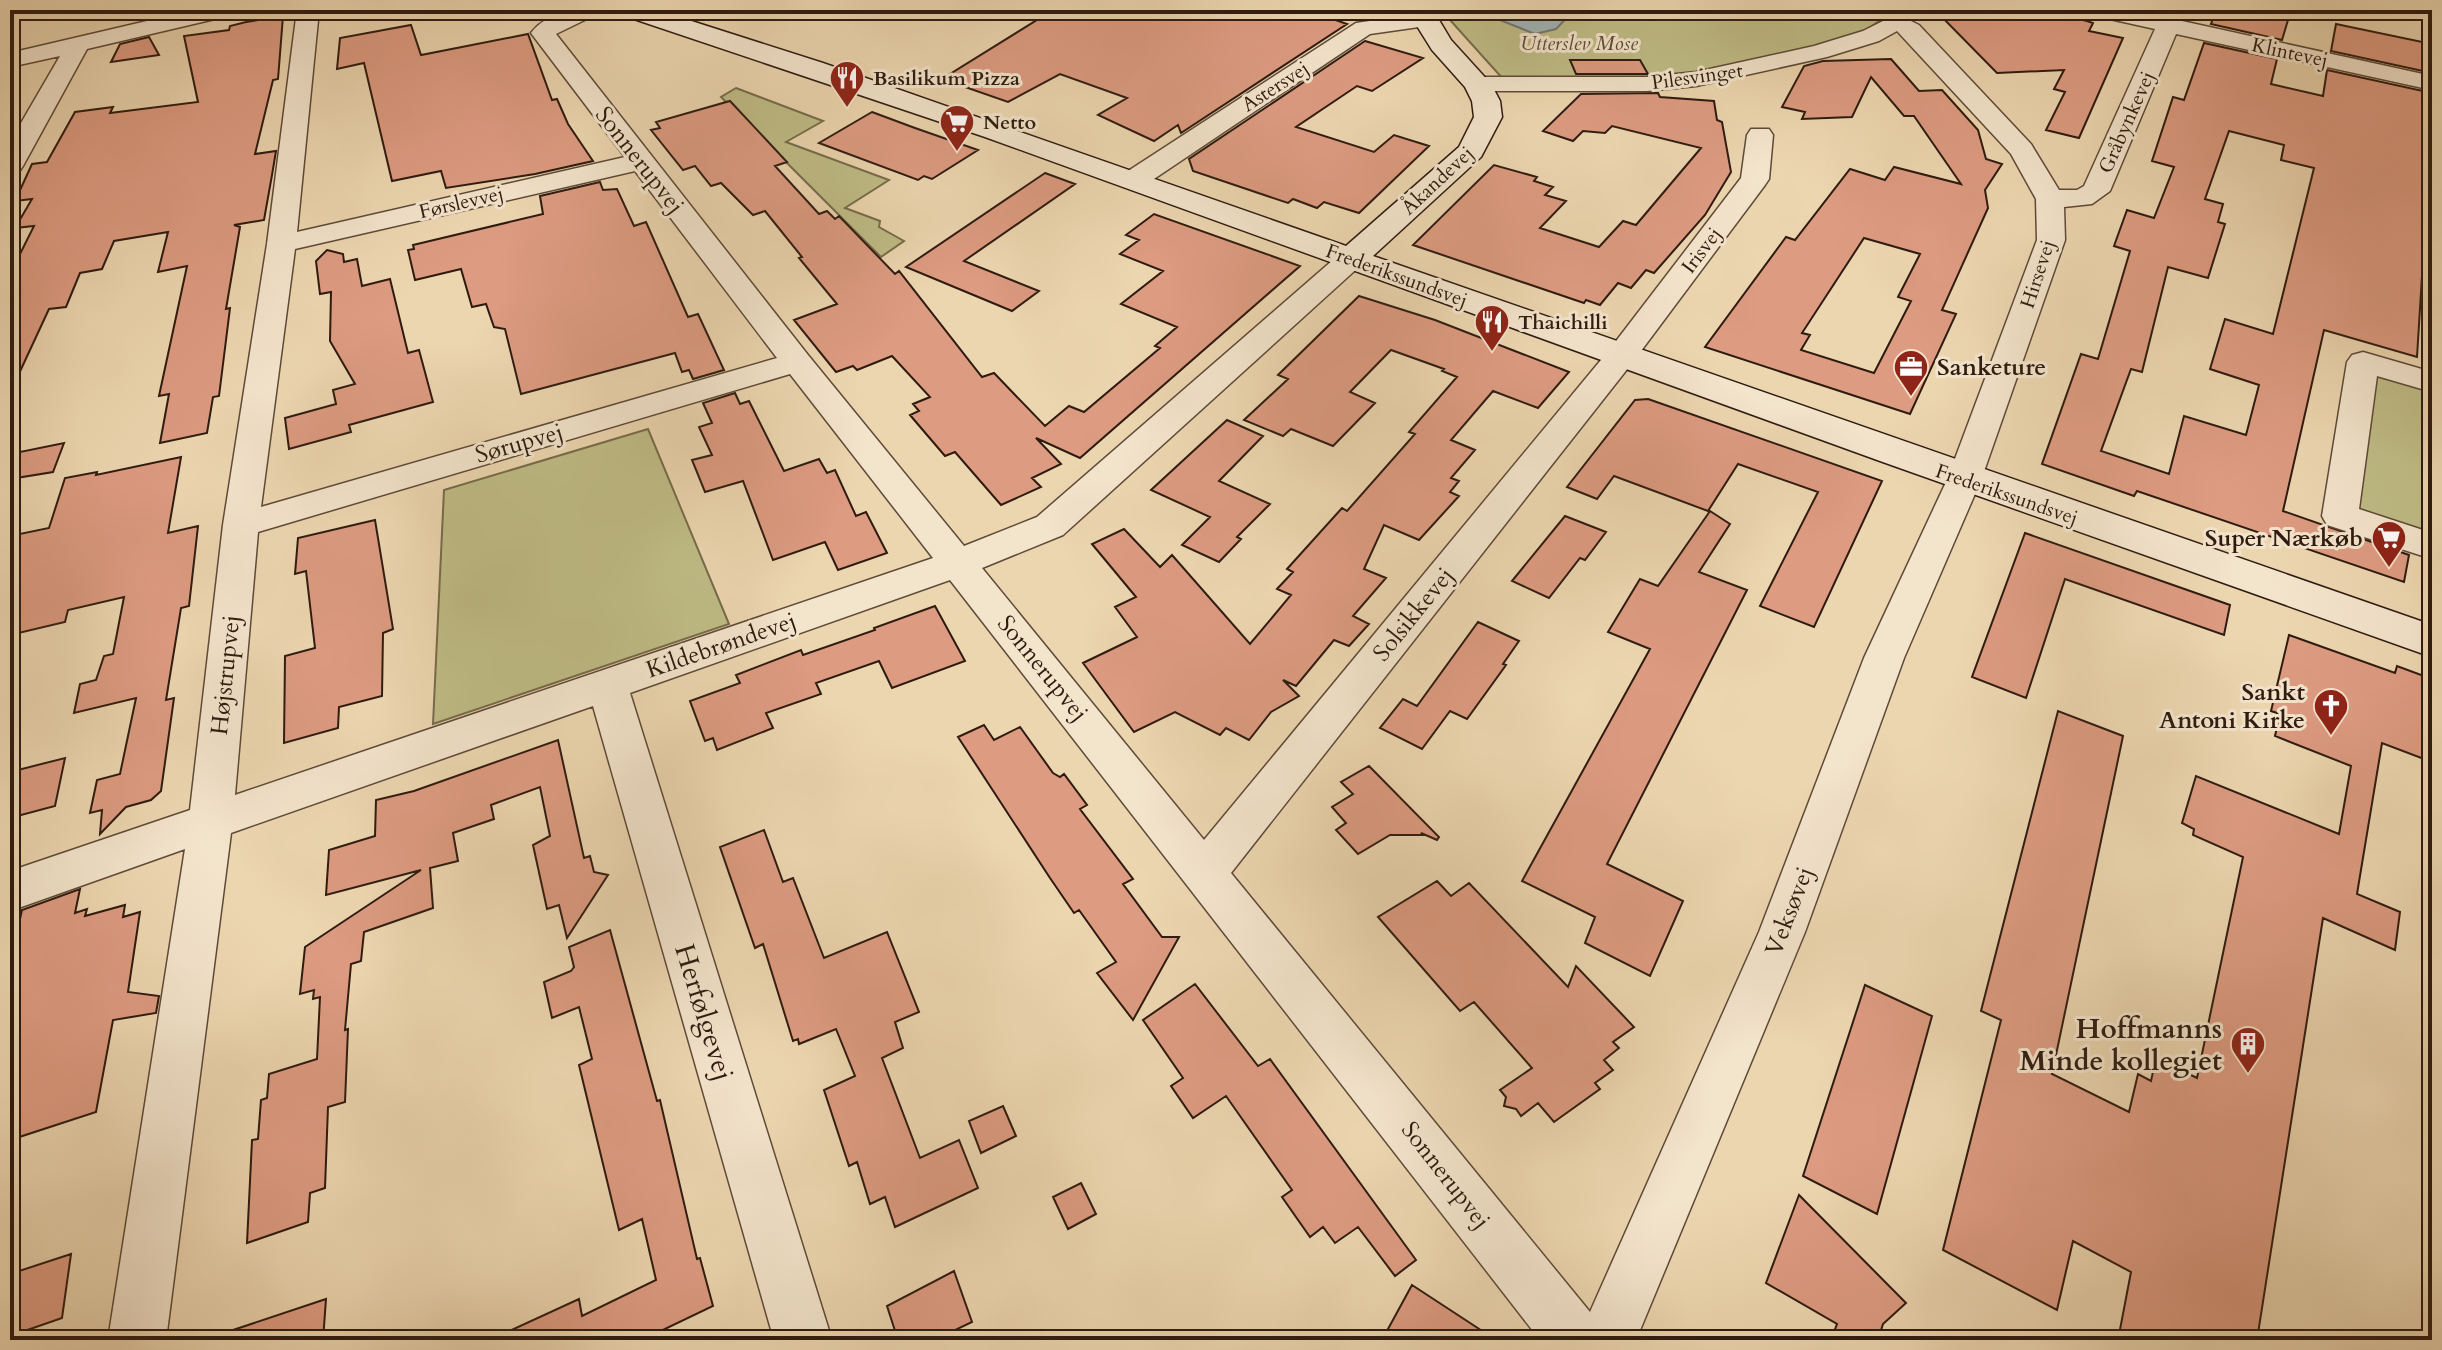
<svg xmlns="http://www.w3.org/2000/svg" width="2442" height="1350" font-family="Cardo,serif">
<style>
.green{fill:#bfbc86;stroke:#766c4b;stroke-width:2}
.water{fill:#9fb6b7;stroke:#727874;stroke-width:2}
.building{fill:#dd9b81;stroke:#2e1b10;stroke-width:2;fill-rule:evenodd}
.lines{fill:none;stroke-linecap:round;stroke-linejoin:round}
.street-casing{stroke:#5e4a38;stroke-width:3}
.secondary-casing{stroke:#2e1b10;stroke-width:3}
.street{fill:#f3e4cc;fill-rule:evenodd}
.secondary{fill:#f3e4cc;fill-rule:evenodd}
.labels{text-anchor:middle;stroke-width:6;stroke-linejoin:round;paint-order:stroke}
.far-park-label{font-size:20px;font-style:italic;fill:#5a4b33;stroke:#f3e4cc}
.far-street-label{font-size:20px;fill:#2e1b10;stroke:#f3e4cc}
.far-poi-label{font-size:20px;font-weight:bold;fill:#2e1b10;stroke:#f3e4cc;text-anchor:start}
.street-label{font-size:24px;fill:#2e1b10;stroke:#f3e4cc}
.poi-label{font-size:24px;font-weight:bold;fill:#2e1b10;stroke:#f3e4cc;text-anchor:end}
.near-street-label{font-size:28px;fill:#2e1b10;stroke:#f3e4cc}
.near-poi-label{font-size:28px;font-weight:bold;fill:#2e1b10;stroke:#f3e4cc;text-anchor:end}
</style>
<rect width="100%" height="100%" fill="#ecd6b0"/>
<filter id="stains"><feTurbulence type="fractalNoise" baseFrequency=".0025" numOctaves="4"/><feColorMatrix values="0 0 0 0 .2 0 0 0 0 .09 0 0 0 0 .02 0 0 0 .5 -.17"/></filter>
<radialGradient id="worn" r=".72"><stop offset=".6" stop-color="#630" stop-opacity="0"/><stop offset="1" stop-color="#630" stop-opacity=".3"/></radialGradient>
<path class="green" d="M1441 10H1891L1890 14 1858 35 1735 67 1641 79H1503Z
M736 88 823 121 786 142 889 180 845 208 880 221 879 227 904 241 881 257 721 97Z
M2374 370 2432 387V535L2350 507Z
M648 429 729 624 433 724 444 490Z"/>
<path class="water" d="M1475 10H1574L1556 29 1535 34Z"/>
<path class="building" d="M1053 10H1307L1347 24 1181 133 1178 125 1154 141 1098 115 1127 98 1060 74 1008 102 942 79Z
M1935 10H2040L2087 21 2093 23 2089 31 2123 38 2079 138 2046 130 2065 92 2054 89 2064 70 1997 73Z
M2216 10H2256L2254 14 2288 20 2282 40 2211 24Z
M283 16 278 79 273 80 255 154 276 151 272 175 264 220 234 225 240 227 226 309 230 308 219 396 213 397 207 433 160 443 169 394 159 396 187 266 158 272 168 232 114 241 102 269 80 273 66 307 49 309 10 393V274L34 226 15 228 32 199 15 201 32 164 47 162 75 112 113 107 110 113 198 102 184 36 229 30 230 26 246 22Z
M2336 24 2432 44V73L2331 51Z
M411 25 421 55 528 34 552 100 557 99 568 124 593 161 535 174 446 188 441 171 392 181 364 63 337 69 340 38Z
M149 37 159 55 111 62 120 44Z
M1365 41 1423 58 1372 91 1357 86 1296 127 1374 152 1394 135 1429 146 1359 213 1324 202 1317 208 1293 199 1288 203 1193 171 1189 159Z
M2204 43 2277 59 2271 84 2323 96 2327 70 2432 93V279L2422 276 2417 357 2324 330 2283 511 2409 555 2404 582 2137 491 2134 496 2042 464 2081 354 2098 359 2130 251 2114 246 2127 210 2154 218 2174 167 2152 161 2173 97 2184 100ZM2229 131 2284 145 2281 160 2314 168 2273 334 2225 319 2210 369 2259 385 2246 435 2184 416 2169 474 2101 451 2131 369 2142 372 2168 267 2208 278 2225 224 2218 222 2223 204 2205 199Z
M1891 59 1919 91 1942 90 1978 130 1986 159 2002 164 1985 190 1988 208 1942 310 1956 314 1910 414 1705 347 1786 237 1795 240 1850 169 1885 180 1894 167 1961 184 1914 116H1904L1871 77 1852 117 1802 119 1805 112 1782 107 1804 66 1823 61ZM1864 238 1920 254 1898 297 1911 301 1874 373 1801 350 1810 335 1802 333Z
M1570 60H1640L1648 74H1576Z
M1658 93 1660 97 1714 101 1717 120 1722 122 1731 172 1705 215 1654 273 1646 270 1631 288 1618 283 1600 305 1586 300 1584 303 1413 245 1494 165 1537 177 1534 181 1553 187 1545 195 1566 201 1540 228 1599 247 1623 221 1636 225 1701 148 1612 126 1605 133 1583 131 1573 141 1543 131 1581 94Z
M730 101 787 162 775 166 819 214 827 211 835 219 839 216 895 274 899 271 982 377 994 373 1045 426 1069 406 1084 412 1160 348 1155 346 1177 327 1121 304 1163 271 1120 254 1139 240 1126 235 1154 214 1300 266 1080 458 1036 438 1061 464 1032 478 1041 487 1001 505 955 452 945 456 910 415 919 411 913 404 930 397 892 356 857 370 853 366 836 372 794 320 837 304 799 258 802 257 765 211 753 215 721 183 711 186 695 166 683 170 651 130 660 128 656 122Z
M872 112 915 128 978 150 932 179 924 176 918 180 819 143Z
M1045 173 1075 184 964 261 1039 291 1012 311 906 267Z
M600 182 603 190 617 189 634 226 646 222 688 317 698 314 724 370 693 379 689 370 682 372 675 353 521 394 505 329 494 327 486 304 472 307 461 269 415 280 408 250 414 249 413 245 543 214 540 196Z
M327 250 343 254 344 262 357 259 362 286 390 279 408 353 419 350 433 402 349 425 351 432 289 449 285 418 336 404 333 390 355 384 330 341 331 292 320 294 316 261Z
M1359 296 1435 320 1569 372 1538 408 1493 391 1451 440 1475 450 1451 478 1459 481 1450 492 1459 496 1419 540 1384 525 1364 569 1386 578 1353 616 1369 624 1349 646 1334 640 1296 686 1283 680 1299 696 1271 712 1249 740 1226 728 1220 735 1175 712 1134 732 1083 663 1137 637 1115 607 1136 597 1092 544 1124 529 1160 567 1172 555 1250 644 1291 595 1277 589 1293 572 1287 569 1342 508 1347 511 1415 434 1409 432 1457 377 1442 371 1444 369 1391 350 1350 392 1375 403 1333 446 1291 429 1283 436 1244 420 1288 379 1278 375Z
M735 393 740 404 749 401 784 471 819 459 827 473 835 470 856 516 866 512 887 553 838 570 825 542 773 560 743 481 705 492 692 460 712 455 699 427 712 423 703 403Z
M1648 399 1882 481 1814 627 1760 606 1818 492 1738 464 1708 511 1614 476 1597 499 1567 487 1635 400Z
M1227 420 1263 436 1219 481 1270 504 1237 537 1241 539 1219 562 1182 545 1210 517 1151 490Z
M64 443 53 472 10 479V454Z
M181 457 168 533 198 526 189 606 181 608 166 700 174 698 161 791 151 800 126 807 100 834 102 810 90 813 97 780 120 774 136 698 74 713 80 684 96 680 104 656 113 654 124 597 68 610 65 622 10 635V536L49 528 65 478 97 472 96 475Z
M1710 511 1730 524 1699 572 1747 590 1607 864 1683 901 1650 976 1585 943 1595 917 1522 881 1650 649 1608 632 1640 579 1658 586Z
M1565 516 1606 532 1585 560 1580 558 1549 598 1512 581Z
M375 520 393 629 383 633 382 696 339 707 338 728 284 743 285 656 315 648 306 571 295 574 298 538Z
M2025 533 2230 605 2224 635 2065 579 2026 698 1972 677Z
M935 606 965 661 892 688 879 661 816 683 821 694 766 713 773 728 717 750 713 738 705 741 690 701 740 683 736 675 801 650 803 655 875 630 874 628Z
M1478 622 1519 641 1503 664 1506 665 1467 719 1450 711 1422 749 1380 728 1403 699 1417 706Z
M2289 635 2395 673 2397 666 2432 679V762L2382 743 2357 894 2400 912 2395 950 2323 918 2257 1340H2118L2131 1272 2073 1241 2057 1310 1943 1250 2001 1020 1981 1011 2058 711 2123 736 2052 1074 2129 1112 2138 1074 2151 1081 2156 1058 2197 1078 2243 857 2193 835 2194 829 2182 823 2196 776 2339 834 2351 766 2275 736 2280 714 2271 711Z
M984 725 994 740 1020 727 1053 773 1060 777 1064 774 1087 805 1080 809 1133 879 1123 884 1162 937H1179L1133 1020 1097 973 1116 962 1079 910 1074 913 1050 878 958 737Z
M558 740 584 858 590 856 594 872 608 875 567 938 559 905 547 909 533 845 550 836 540 787 491 805 494 819 453 833 458 861 430 868 433 908 364 932 361 961 351 964 345 1030 348 1029 345 1102 328 1107 325 1188 310 1193 308 1222 247 1243 252 1140 258 1139 261 1100 267 1098 269 1074 317 1059 320 997 313 999 314 990 300 994 305 947 421 870 326 895 329 850 375 836 376 800 414 791Z
M65 758 55 806 10 818V772Z
M1369 766 1439 837 1437 840 1421 833 1423 835H1390L1358 854 1336 830 1346 823 1332 807 1353 794 1341 782Z
M764 830 783 882 793 878 824 958 887 932 919 1012 895 1022 903 1048 882 1058 920 1158 959 1140 978 1188 895 1227 885 1197 870 1204 857 1162 849 1166 824 1090 855 1076 836 1029 799 1044 798 1039 793 1041 763 944 755 948 720 847Z
M1437 881 1451 896 1469 883 1568 987 1576 966 1634 1027 1613 1042 1619 1048 1604 1060 1613 1070 1595 1083 1600 1089 1554 1122 1538 1103 1521 1116 1516 1109 1504 1106 1506 1097 1500 1090 1532 1068 1474 1002 1460 1011 1378 917Z
M80 889 75 913 87 909 85 916 125 905 123 917 140 912 128 992 159 996 156 1013 113 1020 96 1112 10 1140V951L13 950 22 910Z
M610 930 657 1101 660 1100 697 1259 700 1258 713 1306 642 1340H490L579 1299 582 1316 656 1280 642 1219 619 1230 579 1065 592 1059 579 1007 552 1018 544 982 571 971 574 967 569 947Z
M1195 984 1258 1066 1270 1059 1416 1260 1395 1276 1358 1227 1335 1243 1323 1227 1310 1237 1282 1197 1292 1190 1226 1096 1193 1118 1171 1086 1183 1078 1143 1020Z
M1865 985 1932 1016 1877 1214 1803 1176Z
M1003 1106 1016 1136 981 1153 969 1121Z
M1081 1183 1096 1214 1068 1229 1053 1197Z
M1799 1195 1906 1303 1883 1324 1878 1340H1831L1837 1324 1766 1283Z
M71 1254 62 1318 10 1336V1274Z
M954 1271 972 1322 953 1331 956 1340H898L887 1306Z
M1412 1285 1496 1340H1382Z
M326 1299 323 1340H219L218 1335Z"/>
<g class="lines">
<defs>
<path id="street" d="M194 10H235L232 15 87 49 23 166 19 172 10 174V142L60 56 10 67V53Z
M297 10H319L297 232 625 157 531 33C548 11 573 10 598 10L595 15 556 34 808 355 964 546 1037 517 1341 253 1351 250 1361 253 1366 259 1361 265 1063 535 982 568 1204 840 1610 349 1741 178 1747 135 1751 129H1769L1773 135 1769 179 1765 185 1632 363 1231 873 1590 1312 1759 932 1864 658 1947 480 2037 240 2036 199 2011 154 1897 31 1879 41 1827 57 1696 86 1647 91H1477L1468 89 1465 84 1468 79 1477 77H1647L1696 72 1814 46 1863 31 1897 14 1919 25 2031 144 2059 190H2077L2084 186 2155 29 2092 15 2089 10H2131L2161 16 2164 10H2186L2182 21 2432 76V90L2176 34 2110 191 2092 204 2064 207 2065 240 1981 480 1904 658 1805 932 1636 1340H1540L950 580 630 693 832 1340H774L593 706 231 833 166 1340H108L185 849 10 911V871L190 810 223 525 267 244ZM635 171 777 358 261 507 295 249ZM790 374 933 558 235 795 258 532Z
M1425 13 1433 15 1437 20 1433 25 1370 34 1145 185H1125L1121 179 1125 173 1356 23Z
M2363 352 2432 372V392L2377 376 2359 509 2432 533V559L2327 525 2322 516 2347 362 2352 355Z"/>
<path id="secondary" d="M618 10H657L823 63 1346 246 1459 147 1474 117 1472 101 1465 87 1432 50 1407 10H1433L1451 40 1491 84 1500 101 1502 117 1481 157 1373 256 2432 625V657L1880 461 985 137 622 15Z"/>
</defs>
<use href="#street" class="street-casing"/>
<use href="#secondary" class="secondary-casing"/>
<use href="#street" class="street"/>
<use href="#secondary" class="secondary"/>
</g>
<defs>
<symbol id="restaurant-pin" viewBox="-11 -11 22 30"><path d="M0 17L-7.5 6A9.5 9.5 0 1 1 7.5 6Z" fill="#8f2418" stroke="#f3e4cc"/><path d="M-5-6h1v4h1v-4h1v4h1v-4h1v5L-1.5 .5V6h-2V.5L-5-1ZM5-6V6H3V1.5H1.5Q1.5-4 5-6Z" fill="#fff"/></symbol>
<symbol id="supermarket-pin" viewBox="-11 -11 22 30"><path d="M0 17L-7.5 6A9.5 9.5 0 1 1 7.5 6Z" fill="#8f2418" stroke="#f3e4cc"/><path d="M-6-5.5h2.5l.6 2H6L4.5 2H-2.5L-4.4-4H-6ZM-1.5 3.2a1.3 1.3 0 1 0 .1 0ZM3 3.2a1.3 1.3 0 1 0 .1 0Z" fill="#fff"/></symbol>
<symbol id="office-pin" viewBox="-11 -11 22 30"><path d="M0 17L-7.5 6A9.5 9.5 0 1 1 7.5 6Z" fill="#8f2418" stroke="#f3e4cc"/><path d="M-6-3h4V-5.5h4V-3h4V5H-6ZM-1-4.5V-3h2v-1.5ZM-6 0V1H6V0Z" fill="#fff"/></symbol>
<symbol id="church-pin" viewBox="-11 -11 22 30"><path d="M0 17L-7.5 6A9.5 9.5 0 1 1 7.5 6Z" fill="#8f2418" stroke="#f3e4cc"/><path d="M-1.2-6h2.4v3.5h3.3v2.4h-3.3V6h-2.4V-.1h-3.3v-2.4h3.3Z" fill="#fff"/></symbol>
<symbol id="building-pin" viewBox="-11 -11 22 30"><path d="M0 17L-7.5 6A9.5 9.5 0 1 1 7.5 6Z" fill="#8f2418" stroke="#f3e4cc"/><path d="M-4-6H4V6H1V3H-1V6H-4ZM-2.5-4.3h1.7v1.8h-1.7ZM.8-4.3h1.7v1.8H.8ZM-2.5-1h1.7V.8h-1.7ZM.8-1h1.7V.8H.8Z" fill="#fff"/></symbol>
</defs>
<g fill-rule="evenodd">
<use href="#restaurant-pin" x="827" y="58" width="40" height="54"/>
<use href="#supermarket-pin" x="937" y="102" width="40" height="54"/>
<use href="#restaurant-pin" x="1472" y="302" width="40" height="54"/>
<use href="#office-pin" x="1891" y="347" width="40" height="54"/>
<use href="#supermarket-pin" x="2369" y="518" width="40" height="54"/>
<use href="#church-pin" x="2311" y="686" width="40" height="54"/>
<use href="#building-pin" x="2228" y="1024" width="40" height="54"/>
</g>
<g class="labels">
<g class="far-park-label">
<text x="1579" y="50">Utterslev Mose</text>
</g>
<g class="far-street-label">
<text transform="translate(2290 52) rotate(12)" y="7">Klintevej</text>
<text transform="translate(1697 76) rotate(-8)" y="7">Pilesvinget</text>
<text transform="translate(1275 86) rotate(-33)" y="7">Astersvej</text>
<text transform="translate(2126 122) rotate(-66)" y="7">Gråbynkevej</text>
<text transform="translate(1437 180) rotate(-43)" y="7">Åkandevej</text>
<text transform="translate(461 202) rotate(-13)" y="7">Førslevvej</text>
<text transform="translate(1701 250) rotate(-53)" y="7">Irisvej</text>
<text transform="translate(2037 274) rotate(-72)" y="7">Hirsevej</text>
<text transform="translate(1397 275) rotate(20)" y="7">Frederikssundsvej</text>
<text transform="translate(2007 494) rotate(19)" y="7">Frederikssundsvej</text>
</g>
<g class="far-poi-label">
<text x="873" y="85">Basilikum Pizza</text>
<text x="983" y="129">Netto</text>
<text x="1518" y="329">Thaichilli</text>
</g>
<g class="street-label">
<text transform="translate(640 160) rotate(52)" y="8">Sonnerupvej</text>
<text transform="translate(519 443) rotate(-16)" y="8">Sørupvej</text>
<text transform="translate(1413 614) rotate(-51)" y="8">Solsikkevej</text>
<text transform="translate(721 645) rotate(-19)" y="8">Kildebrøndevej</text>
<text transform="translate(1043 668) rotate(51)" y="8">Sonnerupvej</text>
<text transform="translate(225 675) rotate(-84)" y="8">Højstrupvej</text>
<text transform="translate(1789 911) rotate(-69)" y="8">Veksøvej</text>
<text transform="translate(1446 1175) rotate(52)" y="8">Sonnerupvej</text>
</g>
<g class="poi-label">
<text x="1937" y="375" text-anchor="start">Sanketure</text>
<text x="2363" y="546">Super Nærkøb</text>
<text x="2305" y="700">Sankt<tspan x="2305" dy="28">Antoni Kirke</tspan></text>
</g>
<g class="near-street-label">
<text transform="translate(705 1012) rotate(73)" y="10">Herfølgevej</text>
</g>
<g class="near-poi-label">
<text x="2222" y="1038">Hoffmanns<tspan x="2222" dy="32">Minde kollegiet</tspan></text>
</g>
</g>
<rect width="2442" height="1350" fill="none" stroke="#ecd6b0" stroke-width="40"/>
<rect x="12" y="12" width="2418" height="1326" fill="none" stroke="#2e1b10" stroke-width="4"/>
<rect x="20" y="20" width="2402" height="1310" fill="none" stroke="#2e1b10" stroke-width="2"/>
<rect width="100%" height="100%" filter="url(#stains)"/>
<rect width="100%" height="100%" fill="url(#worn)"/>
</svg>
